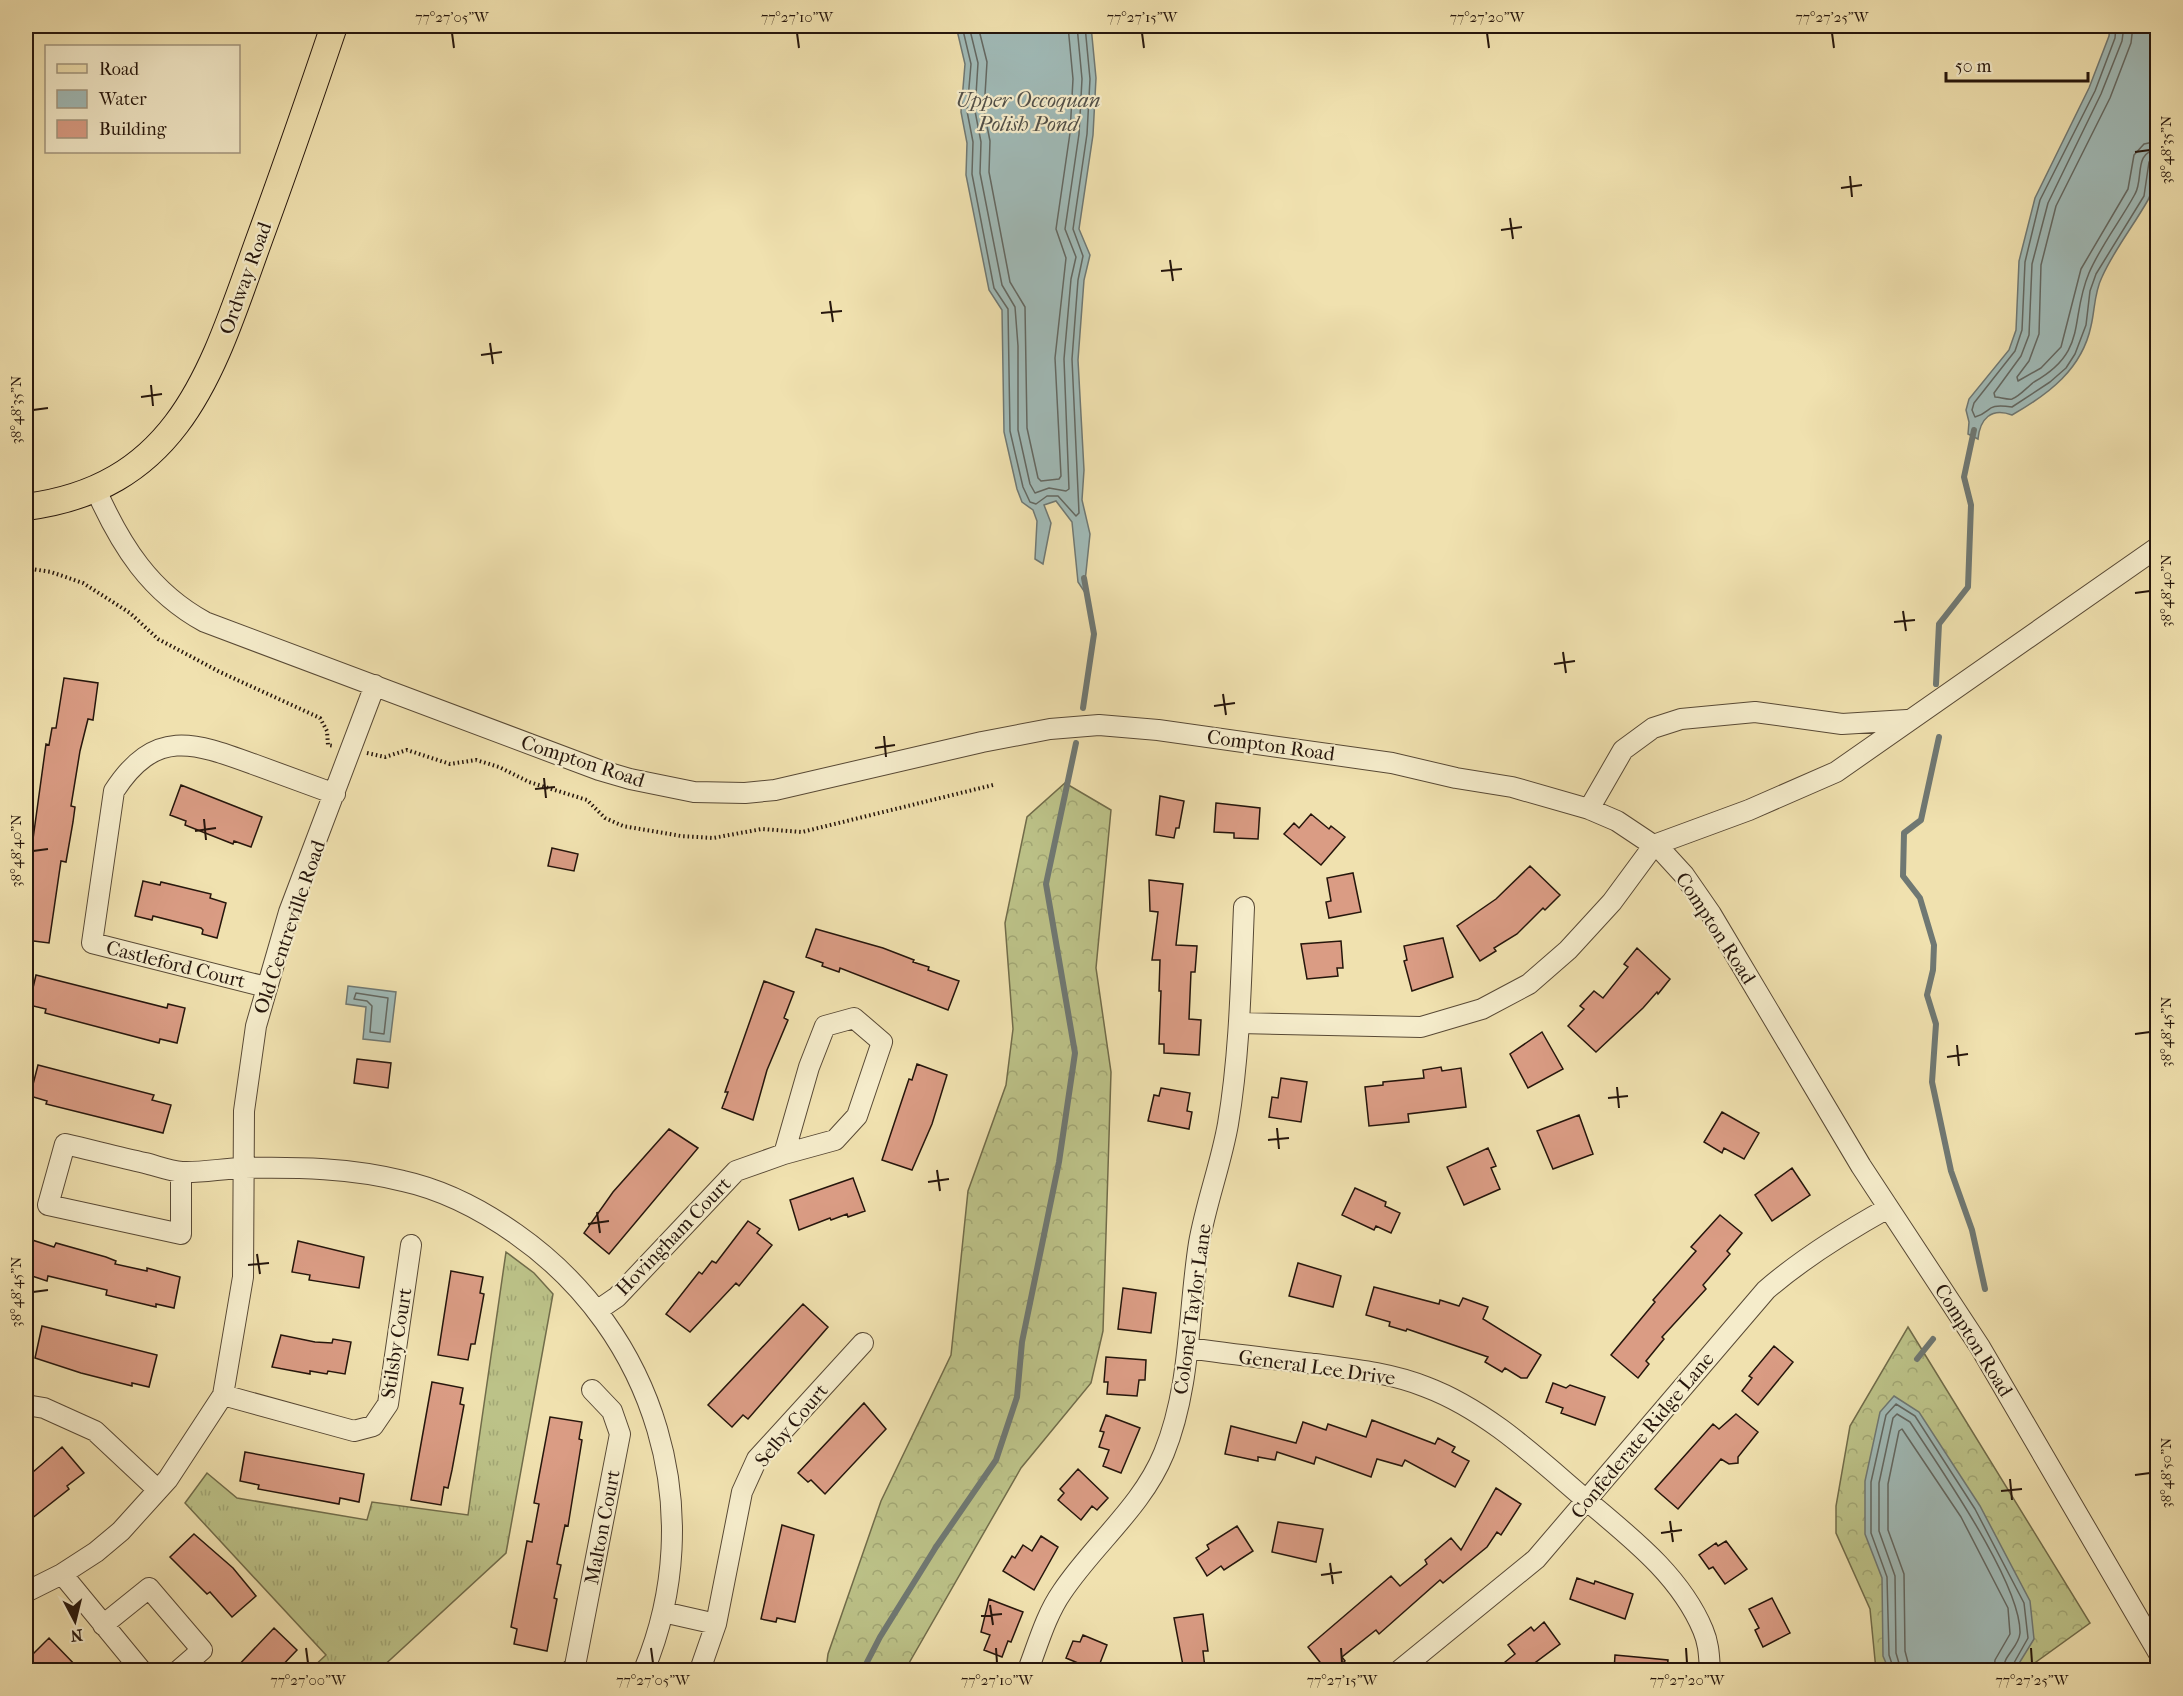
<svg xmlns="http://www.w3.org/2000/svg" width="2183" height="1696" font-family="'IM FELL French Canon',serif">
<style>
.grass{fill:url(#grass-tufts);stroke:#716c4a;stroke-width:1.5}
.forest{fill:url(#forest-crowns);stroke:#716c4a;stroke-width:1.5}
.water{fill:#a0bab7;stroke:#6f7873;stroke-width:1.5}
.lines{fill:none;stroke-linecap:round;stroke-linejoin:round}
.shore{stroke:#636862;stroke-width:1.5}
.stream{stroke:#6f7873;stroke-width:6}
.building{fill:#da9c84;stroke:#26160c;stroke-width:1.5}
.minor-casing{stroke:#584935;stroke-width:22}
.major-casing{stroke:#26160c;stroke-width:28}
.path{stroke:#26160c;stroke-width:4;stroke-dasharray:1.5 3;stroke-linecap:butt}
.minor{stroke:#f5eccb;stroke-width:20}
.major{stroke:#f0e1af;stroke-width:26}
.ticks{fill:none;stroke:#26160c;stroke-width:2}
.labels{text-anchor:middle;stroke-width:4.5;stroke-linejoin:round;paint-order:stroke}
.street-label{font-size:20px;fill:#26160c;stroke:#f5eccb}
.water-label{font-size:21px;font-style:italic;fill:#514f48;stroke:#f5eccb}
.neatline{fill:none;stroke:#26160c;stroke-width:2}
.ticks-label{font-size:15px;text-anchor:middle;fill:#26160c}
</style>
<defs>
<pattern id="grass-tufts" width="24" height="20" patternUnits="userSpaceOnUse" patternTransform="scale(1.5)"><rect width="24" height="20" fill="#bcc288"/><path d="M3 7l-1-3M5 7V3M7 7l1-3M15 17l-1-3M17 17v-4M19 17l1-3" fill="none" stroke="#a1a674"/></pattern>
<pattern id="forest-crowns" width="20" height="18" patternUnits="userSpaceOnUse" patternTransform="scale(1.5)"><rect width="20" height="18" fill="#bcc288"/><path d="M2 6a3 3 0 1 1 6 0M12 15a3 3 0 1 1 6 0" fill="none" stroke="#a1a674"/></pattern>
</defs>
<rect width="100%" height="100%" fill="#f0e1af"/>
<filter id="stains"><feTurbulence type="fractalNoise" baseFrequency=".00333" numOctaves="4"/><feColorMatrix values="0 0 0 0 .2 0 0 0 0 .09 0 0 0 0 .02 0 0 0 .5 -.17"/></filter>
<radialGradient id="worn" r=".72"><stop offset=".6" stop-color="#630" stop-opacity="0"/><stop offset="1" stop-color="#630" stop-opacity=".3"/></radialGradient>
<path class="grass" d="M506 1252 534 1273 553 1294 506 1553 379 1670H310L326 1655 185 1503 207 1473 237 1498 367 1520 372 1502 468 1515Z"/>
<path class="forest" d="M1065 783 1111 810 1096 968 1111 1072 1103 1331 1091 1383 1021 1468 905 1670H826L828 1654 881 1501 951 1355 968 1191 1006 1085 1013 1029 1005 923 1027 817Z
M1908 1327 2090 1623 2025 1670H1876L1870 1609 1836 1533V1506L1850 1426Z"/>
<path class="water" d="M956 26H1091L1096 78 1093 135 1079 229 1090 255 1084 280 1078 360 1084 470 1082 500 1090 534 1084 591 1078 582 1072 522 1056 501 1044 505 1051 523 1043 564 1035 559 1037 521 1033 510 1022 502 1017 489 1004 432 1002 310 989 290 966 175 967 143 961 112 965 64Z
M2110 26H2157L2158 160C2150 172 2155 188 2148 200 2134 225 2114 250 2102 277 2094 293 2095 310 2091 326 2082 369 2049 394 2012 415 1991 407 1980 419 1978 439L1968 434 1969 422 1966 410 1969 399 2009 350 2016 330 2019 261 2035 198 2089 88 2109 36Z
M348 986 396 992 390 1042 363 1039 366 1007 346 1004Z
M1894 1396 1919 1412 1980 1506 2030 1601 2034 1639 2015 1670H1889L1883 1656 1882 1578 1865 1534V1481L1880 1412Z"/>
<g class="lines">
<path class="shore" d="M962 26 971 64 967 111 973 142 972 174 994 288 1008 309 1010 431 1023 487 1030 502 1036 504 1047 496H1058L1076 516 1079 513 1072 359 1078 280 1083 256 1073 229 1087 134 1090 79 1085 26
M969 26 978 63 975 111 981 142 980 173 1002 285 1015 307 1018 346V430L1030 484 1035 493 1049 488 1066 491 1069 489 1064 359 1071 279 1076 257 1065 229 1079 134 1082 79 1077 26
M978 26 987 62 984 111 990 141 989 172 1010 282 1025 307 1027 428 1038 478 1041 481 1059 479 1061 476 1055 358 1066 258 1056 229 1070 133 1073 79 1068 26
M2116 26 2115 38 2095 91 2040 200 2025 262 2022 330 2015 351 1974 403 1972 410 1975 417C1993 412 1984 403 2012 407L2050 382 2066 368 2075 354 2086 325 2090 291 2096 274 2144 196 2149 162 2158 158
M2124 26 2122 41 2101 94 2048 203 2032 264 2029 335 2021 356 1994 393 1995 397C1999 397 2008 400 2012 399 2020 396 2027 387 2034 382 2089 351 2069 320 2089 273 2101 245 2121 220 2135 194 2144 179 2133 151 2158 150
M2133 26 2131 43 2110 98 2056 206 2041 265 2039 334 2029 361 2017 377 2018 381 2041 368 2061 347 2081 269 2128 189 2134 155 2144 144 2158 141
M356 993 388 998 384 1034 370 1032 372 1006 367 1001 354 999Z
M1894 1670 1889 1655 1887 1577 1871 1533V1482L1886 1415 1896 1404 1915 1416 1975 1509 2024 1603 2028 1638 2010 1670
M1901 1670 1896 1653 1895 1576 1879 1531V1483L1893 1418 1897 1414 1910 1422C1939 1467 2021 1583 2020 1633 2019 1647 2003 1656 2003 1670
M1910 1670 1905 1651 1904 1574 1888 1530V1484L1899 1431 1902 1429 1961 1517 2008 1608 2010 1634 1995 1660 1994 1670"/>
<path class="stream" d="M1936 684 1939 624 1968 587 1971 505 1964 477 1974 430
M1083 708 1094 634 1084 578
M1939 737 1921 820 1904 833 1903 876 1920 898 1934 945 1933 970 1927 995 1936 1024 1932 1082 1951 1171 1972 1230 1985 1289
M1917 1359 1933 1339
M863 1670 880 1637 936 1547 996 1460 1017 1397 1022 1342 1059 1162 1075 1053 1046 884 1076 743"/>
</g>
<path class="building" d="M64 678 98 683 93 720 88 719 80 751 71 806 75 807 73 822 66 862 61 861 49 943 26 940V864L27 856H30L33 839 46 744 49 745 52 728H56Z
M181 785 262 817 251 847 234 841 233 844 185 825 186 821 170 815Z
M1160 796 1184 801 1179 828H1176L1174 838 1156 835Z
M1216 803 1260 808 1258 839 1234 838V833L1214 832Z
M1311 814 1329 829 1331 826 1345 837 1321 865 1284 834 1294 823 1299 828Z
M552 848 578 854 574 871 548 866Z
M1530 866 1560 895 1545 910 1543 908 1517 934 1494 948 1496 951 1480 961 1457 926 1496 899Z
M1353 873 1361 912 1329 918 1326 902 1331 901 1327 878Z
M1149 880 1183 884 1176 945 1197 946 1195 972H1191L1189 1019 1201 1020 1199 1055 1164 1053V1044H1159L1161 991H1159L1160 960H1152L1158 912 1150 911Z
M143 881 160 885 161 882 211 894 210 898 226 903 217 938 202 934 203 930 201 928 153 916 152 920 135 916Z
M816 929 883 948 914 960 913 962 929 967 928 970 959 981 948 1010 840 968 839 972 822 966 823 963 806 957Z
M1443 938 1453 977 1412 991 1404 961 1407 960 1404 946Z
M1341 941 1343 968H1337L1338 976 1307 979 1301 944Z
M1637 948 1670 979 1658 994 1657 992 1643 1008 1596 1052 1568 1026 1584 1009 1580 1006 1594 991 1603 998 1628 967 1624 964Z
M36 975 167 1008 168 1004 185 1008 177 1043 160 1039 159 1043 45 1013 46 1009 29 1005Z
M764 981 794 992 784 1018 788 1020 767 1070 753 1120 722 1108 728 1092H725Z
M1542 1032 1563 1069 1528 1088 1510 1054Z
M357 1059 391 1063 388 1088 354 1083Z
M917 1064 947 1075 932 1124 912 1170 882 1160 909 1079 912 1080Z
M38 1065 154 1095 152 1100 171 1105 163 1133 46 1104 47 1101 30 1096Z
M1441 1067 1442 1071 1461 1068 1466 1107 1408 1114 1409 1122 1369 1126 1365 1087 1383 1085V1082L1424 1078 1423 1070Z
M1281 1078 1307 1082 1301 1122 1269 1117 1272 1097 1278 1098Z
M1161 1088 1190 1093 1187 1111 1192 1112 1189 1129 1148 1121 1154 1095 1159 1096Z
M1722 1112 1759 1133 1744 1159 1724 1148 1722 1153 1704 1142Z
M1579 1115 1593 1154 1553 1169 1537 1131Z
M669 1129 698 1148 609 1254 584 1233 613 1192Z
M1488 1148 1496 1166 1491 1168 1500 1189 1464 1205 1447 1167Z
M1792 1168 1810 1195 1772 1221 1755 1195Z
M853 1178 865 1211 848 1217 847 1214 831 1220 830 1218 799 1230 790 1200Z
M1355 1188 1386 1202 1385 1206 1400 1213 1391 1233 1376 1226 1374 1230 1342 1215Z
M1720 1215 1742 1233 1727 1251 1730 1254 1703 1285 1706 1289 1662 1337 1664 1339 1646 1361 1649 1364 1638 1378 1611 1355 1655 1302 1653 1300 1696 1251 1691 1247Z
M748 1221 760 1229 757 1233 772 1245 739 1286 736 1283 690 1332 666 1314 699 1272 702 1274 712 1261 716 1263Z
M26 1238 54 1247 56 1243 106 1257 116 1261 115 1264 147 1271V1268L180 1277 174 1308 156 1304V1307L106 1295 107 1290 48 1276 47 1281 29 1275 30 1272 26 1270Z
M298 1241 364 1257 359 1288 309 1280 310 1275 292 1272Z
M1298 1263 1341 1276 1333 1307 1289 1296Z
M451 1271 483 1277 480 1293 484 1294 475 1344H471L468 1360 438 1355Z
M1374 1287 1439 1304 1440 1300 1459 1306 1463 1298 1488 1307 1483 1319 1541 1355 1527 1378H1521L1505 1368 1502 1372 1485 1362 1488 1357 1407 1329 1406 1331 1389 1326 1390 1322 1366 1315Z
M1123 1288 1156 1293 1151 1333 1118 1329Z
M803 1304 828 1327 748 1419 743 1415 732 1427 708 1405Z
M42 1326 157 1355 149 1387 132 1383V1386L81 1373 35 1358Z
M281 1335 315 1342 332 1343 333 1339 351 1342 345 1374 328 1371 327 1374 310 1371V1374L272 1367Z
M1774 1346 1793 1362 1758 1405 1742 1391 1752 1378 1749 1376Z
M1106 1357 1146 1360 1145 1380H1139L1137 1396 1107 1394 1108 1382H1104Z
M432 1382 463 1388 460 1404 464 1405 452 1470 448 1488 444 1487 441 1505 411 1500Z
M1553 1383 1566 1388 1570 1385 1605 1397 1595 1425 1561 1413 1563 1408 1546 1402Z
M864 1403 886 1429 825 1494 811 1480 808 1482 798 1473Z
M1736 1414 1758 1432 1738 1457V1463L1729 1464 1721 1459 1678 1509 1655 1489 1713 1424 1719 1429Z
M1106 1415 1140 1428 1121 1473 1103 1466 1109 1450 1099 1447 1104 1432 1100 1431Z
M550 1417 582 1422 579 1439 582 1440 568 1526 565 1525 557 1564 561 1565 554 1598 557 1599 547 1651 514 1644 517 1629 511 1627 527 1541 532 1542 539 1504 534 1503Z
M1372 1420 1435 1444 1438 1438 1455 1447 1452 1452 1469 1461 1455 1487 1405 1460 1402 1466 1377 1459 1371 1477 1316 1457 1314 1464 1277 1452 1275 1460 1258 1457V1461L1225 1454 1231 1426 1296 1443 1303 1422 1326 1430 1328 1424 1366 1437Z
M62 1447 84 1473 67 1486 69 1489 26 1523V1478Z
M245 1452 364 1474 359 1502 340 1498 339 1504 307 1498 258 1489 259 1485 240 1481Z
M1078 1469 1108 1498 1097 1510 1092 1506 1081 1520 1058 1500 1064 1493 1060 1489Z
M1496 1488 1521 1504 1501 1535 1497 1532 1487 1547 1443 1583 1440 1580 1379 1634 1376 1630 1342 1657 1345 1661 1333 1671H1327L1308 1647 1391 1576 1400 1586 1427 1564 1425 1560 1451 1538 1461 1550Z
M1278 1522 1323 1529 1316 1562 1272 1552Z
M782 1525 814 1535 795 1622 777 1618 776 1622 761 1619Z
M1237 1526 1253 1551 1224 1570 1221 1566 1207 1576 1196 1558 1209 1549 1207 1545Z
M194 1534 233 1568 256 1596 232 1617 210 1592 207 1594 170 1557Z
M1041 1536 1058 1547 1034 1590 1003 1571 1012 1556 1015 1558 1023 1545 1032 1551Z
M1726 1541 1747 1569 1725 1584 1713 1567 1709 1569 1699 1555 1716 1543 1718 1546Z
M1577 1578 1594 1584 1595 1581 1633 1594 1625 1619 1570 1599Z
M1772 1598 1790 1633 1763 1647 1755 1630 1759 1628 1749 1609Z
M989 1599 1023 1612 1011 1642 1008 1641 1002 1657 984 1650 990 1635 981 1632Z
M1203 1614 1208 1651H1203L1205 1668 1184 1671 1174 1618Z
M1544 1622 1560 1644 1524 1671H1494L1515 1654 1508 1645 1531 1627 1534 1631Z
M274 1628 297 1650 277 1671H233Z
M1083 1635 1107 1645 1097 1671 1066 1658 1073 1641 1080 1642Z
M49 1638 81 1671H37L27 1660Z
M1615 1655 1668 1660 1667 1671H1614Z"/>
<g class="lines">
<defs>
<path id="minor" d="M96 490C121 546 150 592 205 622L599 770 630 779 694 792 745 793 775 790 982 742 1050 729 1099 725 1158 730 1392 763 1456 778 1512 787 1589 809 1617 821 1662 851 1684 875 1711 914 1861 1166 1980 1347 2158 1652
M1589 809 1623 750 1653 728 1681 719 1755 712 1842 724 1907 720
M266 987 92 943 114 791C155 728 193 742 253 764 281 774 308 784 335 794
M1239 1023 1421 1027 1482 1009 1529 984 1568 950 1612 902 1654 845 1749 810 1836 772 2158 547
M181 1172V1234L48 1205 65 1144C91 1150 118 1157 145 1163 157 1166 170 1171 182 1172 203 1173 224 1168 245 1168 298 1167 351 1168 403 1181 444 1190 482 1210 516 1234 656 1332 710 1512 644 1670
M598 1310 617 1297 736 1171 784 1154 835 1140 857 1116 882 1042 854 1018 825 1026 809 1067 784 1154
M1188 1348C1230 1354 1273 1359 1315 1364 1353 1369 1391 1373 1426 1387 1487 1410 1537 1458 1585 1499 1630 1537 1680 1575 1703 1630 1709 1644 1709 1656 1710 1670
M223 1395 354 1431 373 1426 388 1404 411 1245
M26 1405 44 1408 95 1431 158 1490
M62 1574 141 1670
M26 1592 62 1574 96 1552 121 1531 168 1479 223 1395 243 1277 244 1111 256 1026 289 912 375 685
M663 1612 716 1624 700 1670
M716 1624 742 1492 757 1459 863 1343
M103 1625 149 1588 202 1650 179 1670
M571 1670 575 1666 620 1434 612 1411 592 1390
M1028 1670C1038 1644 1046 1615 1062 1592 1094 1544 1142 1507 1164 1453 1191 1387 1188 1313 1199 1243 1206 1203 1221 1164 1228 1124 1240 1052 1241 979 1244 907
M1400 1670 1536 1559 1766 1290C1803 1258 1845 1232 1888 1208"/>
<path id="major" d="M26 507C182 487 213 367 259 240 285 169 310 97 334 26"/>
</defs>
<use href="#minor" class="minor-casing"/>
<use href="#major" class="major-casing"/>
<path class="path" d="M26 568 51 572 83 583 130 613 158 639 220 672 320 718 327 731 328 745 334 746
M367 753 385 757 407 750 450 764 476 760 499 767 529 782 587 800 605 818 623 826 681 836 713 838 762 829 802 832 993 785"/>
<use href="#minor" class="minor"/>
<use href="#major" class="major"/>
</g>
<path class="ticks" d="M452 33 454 48M797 33 799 48M1142 33 1144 48M1487 33 1489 48M1832 33 1834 48M2135 152 2150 150M1850 176 1852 197M1841 188 1862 185M1510 218 1513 239M1501 230 1522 227M1170 260 1173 281M1161 271 1182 269M830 301 833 322M821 313 842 311M490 343 493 364M481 355 502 352M151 385 153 406M141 397 162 394M33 410 48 408M2135 593 2150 591M1903 611 1906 631M1894 622 1915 620M1563 652 1566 673M1554 664 1575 661M1223 694 1226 715M1214 706 1235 703M884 736 886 757M875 748 895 745M544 778 546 798M535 789 555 787M204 819 206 840M195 831 216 828M33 851 48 849M2135 1034 2150 1032M1957 1045 1959 1066M1947 1057 1968 1054M1617 1087 1619 1108M1608 1098 1628 1096M1277 1128 1279 1149M1268 1140 1289 1138M937 1170 940 1191M928 1182 949 1179M597 1212 600 1233M588 1224 609 1221M257 1254 260 1274M248 1265 269 1263M33 1292 48 1290M2135 1475 2150 1473M2010 1479 2012 1500M2001 1491 2022 1489M1670 1521 1673 1542M1661 1533 1682 1530M1330 1563 1333 1584M1321 1575 1342 1572M990 1605 993 1625M981 1616 1002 1614M306 1648 308 1663M651 1648 653 1663M996 1648 997 1663M1341 1648 1342 1663M1686 1648 1687 1663M2031 1648 2032 1663"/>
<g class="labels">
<g class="street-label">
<text transform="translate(245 278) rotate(-70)" y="7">Ordway Road</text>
<text transform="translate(1271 745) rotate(8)" y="7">Compton Road</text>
<text transform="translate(583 761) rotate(18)" y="7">Compton Road</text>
<text transform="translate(289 927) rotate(-71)" y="7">Old Centreville Road</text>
<text transform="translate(1716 928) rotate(57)" y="7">Compton Road</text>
<text transform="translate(176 964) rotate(14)" y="7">Castleford Court</text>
<text transform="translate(673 1236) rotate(-46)" y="7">Hovingham Court</text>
<text transform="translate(1192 1309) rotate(-82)" y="7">Colonel Taylor Lane</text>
<text transform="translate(1974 1340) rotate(58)" y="7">Compton Road</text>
<text transform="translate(396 1343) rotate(-81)" y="7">Stilsby Court</text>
<text transform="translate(1317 1367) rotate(8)" y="7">General Lee Drive</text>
<text transform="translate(791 1425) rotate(-50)" y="7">Selby Court</text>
<text transform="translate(1642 1435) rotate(-50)" y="7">Confederate Ridge Lane</text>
<text transform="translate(602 1527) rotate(-79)" y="7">Malton Court</text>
</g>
<g class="water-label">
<text x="1028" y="107">Upper Occoquan<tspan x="1028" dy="24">Polish Pond</tspan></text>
</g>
</g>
<rect width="2183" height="1696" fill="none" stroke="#f0e1af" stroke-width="66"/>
<rect x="45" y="45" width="195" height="108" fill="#f5eccb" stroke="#a2967f" stroke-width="1.5"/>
<rect x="57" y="64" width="30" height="9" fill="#f0e1af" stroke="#a2967f" stroke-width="1.5"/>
<text x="99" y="75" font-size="18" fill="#26160c">Road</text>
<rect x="57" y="90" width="30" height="18" fill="#a0bab7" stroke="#a2967f" stroke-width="1.5"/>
<text x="99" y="105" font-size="18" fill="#26160c">Water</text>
<rect x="57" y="120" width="30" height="18" fill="#da9c84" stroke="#a2967f" stroke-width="1.5"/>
<text x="99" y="135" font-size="18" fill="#26160c">Building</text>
<g transform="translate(75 1621) rotate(173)" stroke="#f5eccb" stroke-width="4.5" paint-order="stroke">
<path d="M0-4.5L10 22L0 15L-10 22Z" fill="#26160c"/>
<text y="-9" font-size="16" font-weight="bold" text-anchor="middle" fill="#26160c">N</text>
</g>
<path d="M1946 72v9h142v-9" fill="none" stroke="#26160c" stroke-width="3"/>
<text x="1955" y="72" font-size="18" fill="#26160c" stroke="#f5eccb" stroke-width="4.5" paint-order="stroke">50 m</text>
<rect x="33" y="33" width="2117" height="1630" class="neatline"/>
<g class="ticks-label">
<text x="452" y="22">77°27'05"W</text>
<text x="797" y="22">77°27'10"W</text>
<text x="1142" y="22">77°27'15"W</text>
<text x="1487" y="22">77°27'20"W</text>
<text x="1832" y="22">77°27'25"W</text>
<text transform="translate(2166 150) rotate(-90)" y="5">38°48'35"N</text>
<text transform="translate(16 410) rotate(-90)" y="5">38°48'35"N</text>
<text transform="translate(2166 591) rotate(-90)" y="5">38°48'40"N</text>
<text transform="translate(16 851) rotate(-90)" y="5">38°48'40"N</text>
<text transform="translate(2166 1032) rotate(-90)" y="5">38°48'45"N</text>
<text transform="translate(16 1292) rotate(-90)" y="5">38°48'45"N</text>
<text transform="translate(2166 1473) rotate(-90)" y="5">38°48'50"N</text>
<text x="308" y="1685">77°27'00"W</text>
<text x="653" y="1685">77°27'05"W</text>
<text x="997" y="1685">77°27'10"W</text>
<text x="1342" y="1685">77°27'15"W</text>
<text x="1687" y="1685">77°27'20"W</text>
<text x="2032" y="1685">77°27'25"W</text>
</g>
<rect width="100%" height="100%" filter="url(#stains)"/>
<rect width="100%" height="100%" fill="url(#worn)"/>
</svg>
